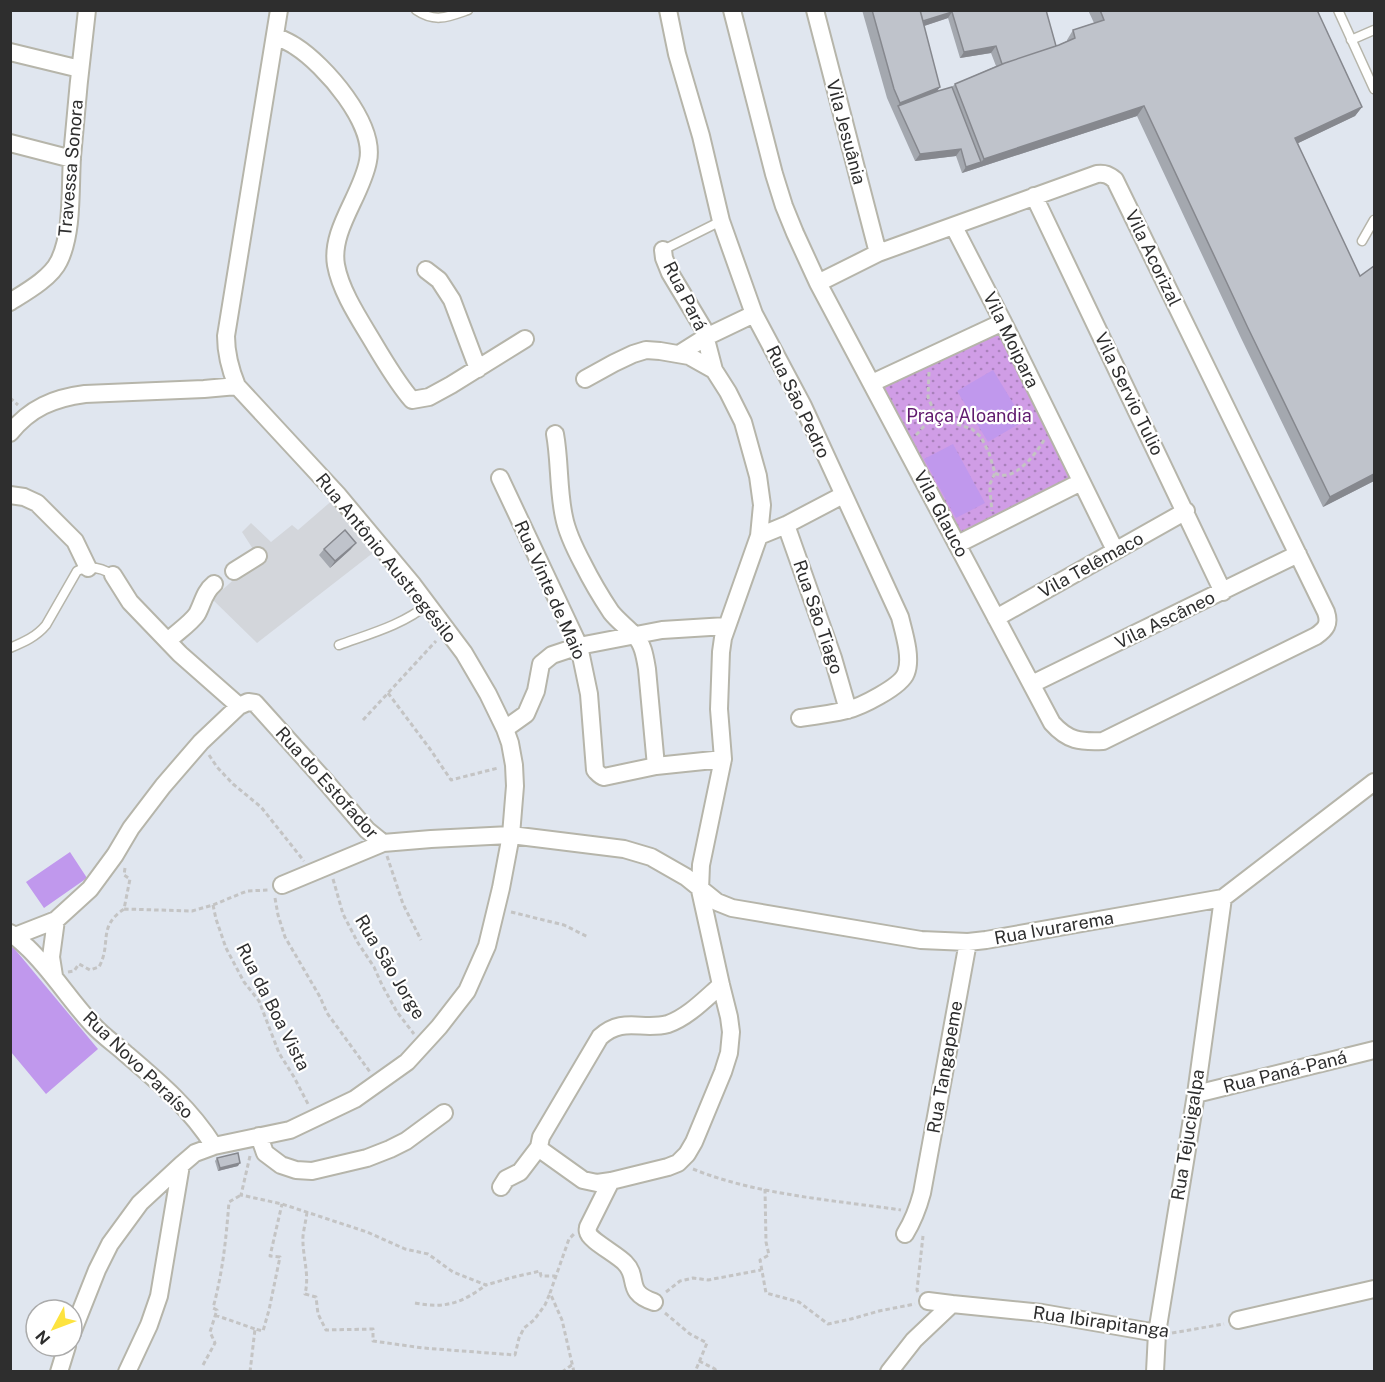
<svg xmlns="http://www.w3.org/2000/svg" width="1385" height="1382" font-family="'Public Sans',sans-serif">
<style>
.park{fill:url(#park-dots)}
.pitch{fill:#c098ed}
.plaza{fill:#d3d6db}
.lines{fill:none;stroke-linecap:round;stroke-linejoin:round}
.lane-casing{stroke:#b6b5aa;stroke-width:11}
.street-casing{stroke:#b6b5aa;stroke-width:20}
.path{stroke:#c4c4c4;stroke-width:3;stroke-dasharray:4.5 3;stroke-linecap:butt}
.lane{stroke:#fff;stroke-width:8}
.street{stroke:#fff;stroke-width:16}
.wall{fill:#a4a8af;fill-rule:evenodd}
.shaded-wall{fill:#86888e}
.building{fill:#bfc3cb;stroke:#86888e;stroke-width:1.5}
.labels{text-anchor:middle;stroke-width:4.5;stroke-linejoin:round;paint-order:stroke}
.street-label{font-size:18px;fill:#2e2e2e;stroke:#fff}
.park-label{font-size:18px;fill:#611a6e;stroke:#fff}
</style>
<defs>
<pattern id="park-dots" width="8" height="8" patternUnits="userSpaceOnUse" patternTransform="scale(1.5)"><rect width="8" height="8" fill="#d09de6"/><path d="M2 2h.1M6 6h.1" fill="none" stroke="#a980bb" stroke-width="1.8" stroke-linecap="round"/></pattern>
</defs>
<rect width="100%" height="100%" fill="#e0e6ef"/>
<path class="park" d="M994 333 1002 338 1070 474 1069 481 965 533 960 532 957 529 883 390V387Z"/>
<path class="pitch" d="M993 370 1024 421 988 442 957 391Z
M953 444 985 503 956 518 924 459Z
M70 852 87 878 44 908 26 882Z
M13 947 98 1049 46 1094 11 1052 10 949Z"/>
<path class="plaza" d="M335 498 378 549 257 643 212 599 239 575 260 560 242 532 251 523 271 542 292 525 298 530Z"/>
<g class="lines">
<defs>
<path id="lane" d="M416 10C435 23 448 17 468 10
M1338 10 1374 89
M1351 40 1374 30
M1362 241 1374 220
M663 250 721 221
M339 645C369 634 403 625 428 604
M10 648C24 642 36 637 46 625L77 571C89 565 102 568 113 575"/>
<path id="street" d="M668 10 677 54 701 136 721 221 754 314 803 406 900 617C904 633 912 658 906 673 901 687 860 707 847 710 831 714 815 716 800 718
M732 10 774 174 784 206 795 233 818 283 1052 723C1068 741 1080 742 1103 741L1316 636C1326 629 1330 624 1326 612L1115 180C1109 175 1105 173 1097 174L878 253 818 283
M815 10 878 253
M275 36C282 39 289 42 295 46 325 65 376 124 368 161 362 195 330 230 336 265 341 293 362 323 376 347 387 365 398 384 412 400L429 397 451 385 525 339
M10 52 80 69
M10 143 72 159
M1034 196 1223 592
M954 227 1003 322 1115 550
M663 250 664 258 670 273 703 328 714 370
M426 270 439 280 452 300 478 369
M10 302C26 292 51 278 59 261 73 233 70 188 72 157 76 108 81 59 87 10
M679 354 706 337 754 314
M872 383 1003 322
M10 433C30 408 54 398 85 394L204 389 237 386
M555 434C560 461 558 490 564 517 567 533 575 549 583 564 591 580 601 597 611 612 618 621 627 627 634 635 643 643 645 657 647 669L656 766
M500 478 579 646 589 694 595 770C598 773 600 776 604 777L656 766 723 759
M10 495 24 497 37 503 75 541 88 568
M786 525 833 658 848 710
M759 536 786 525 843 495
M958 544 1081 482
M234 571 258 556
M113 575 130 602 180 654 239 706
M996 618 1186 511
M168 641C176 633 191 623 197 614 203 603 204 592 214 584
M1032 684 1298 554
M505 729 526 714 536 691 541 664 552 655 579 646 662 630 726 626
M282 885 383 843 431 839 511 835 624 849 651 857 686 877 717 902 732 908 921 940 968 942 986 940 1223 898 1374 782
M10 933C17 937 22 943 28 948 53 972 70 1001 94 1026 103 1036 115 1044 125 1053 159 1082 190 1108 214 1146
M15 936 56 920 90 889 115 855 131 828 163 786 201 742 239 706 248 702 255 703 326 782 367 830 383 843
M54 976 51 957 56 920
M1196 1094 1374 1050
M259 1136 265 1153 281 1165 296 1170 312 1171 367 1158 390 1149 406 1141 444 1113
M539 1147 541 1150 583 1180 597 1183 611 1181 668 1167 678 1163 687 1154 694 1142 723 1072 729 1053 731 1032 729 1017 721 985 700 890 701 865 723 759 719 709 721 652 723 638 759 536 762 505 758 476 743 422 728 392 714 370 689 356 660 351 646 350 633 354 614 363 585 379
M611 1181 588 1227C588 1229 587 1230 588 1232 589 1240 618 1255 625 1263 640 1278 624 1292 654 1302
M501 1187 506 1179 520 1172 539 1147 541 1137 600 1037C623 1016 642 1031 668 1024 688 1017 705 999 721 985
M905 1234C913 1221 918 1208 922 1193L968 942
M928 1301 952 1304
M1238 1320 1374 1289
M72 1333 97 1270 110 1244 140 1203 181 1165 195 1153 214 1146 290 1130 355 1099 407 1062 439 1027 467 991 487 946 501 888 511 835 515 786 514 765 510 743 505 729 488 694 464 653 413 585 337 494 237 386C230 369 226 354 226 336L279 10
M59 1372 67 1346
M127 1372 149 1325 159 1296 181 1165
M889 1372 914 1340 952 1304 1042 1313 1157 1333
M1155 1372 1157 1333 1196 1094 1223 898"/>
</defs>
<use href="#lane" class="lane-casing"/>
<use href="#street" class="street-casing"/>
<path class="path" d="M929 372 928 397 935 414 950 422 972 429 981 437 989 453 995 473 990 484V491L992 511
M10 398 18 405
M916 435C923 428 928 419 938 418
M995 473C1013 484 1036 454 1044 440
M388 693 430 749 451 780 498 768
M363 720 436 641
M209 755 217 767 233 784 261 807 304 861
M387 856 403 904 421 940
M125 868 124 875 130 879 124 909 192 911 213 905 247 891 269 890
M333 879 343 914 358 943 374 967 382 985 397 1012 414 1034
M275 898 278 915 285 937 320 997 327 1013 370 1072
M213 905 216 919 226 948 244 982 259 1001 279 1053 294 1077 309 1106
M511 912 564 925 588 937
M68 972 74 971 79 964 90 970 99 967C112 943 97 927 124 909
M250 1156 241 1195 282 1204 367 1232 405 1249 428 1254 453 1272 486 1285 510 1278 540 1271 541 1276H555
M693 1169C757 1195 833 1200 901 1210
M765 1189 766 1242 769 1255 760 1260 766 1293 799 1302 828 1324 851 1319 879 1311 915 1304
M307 1212C306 1220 304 1228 303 1236 302 1256 310 1274 305 1294L316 1297 318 1314 326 1330 373 1329V1341L423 1348 515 1355 519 1338 524 1328 534 1320 545 1305 550 1293
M666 1292 680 1281 693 1278 708 1280 761 1270
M918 1292 917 1290 923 1236
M415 1303C445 1309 462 1303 486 1285
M665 1313 690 1334 707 1343 695 1372
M215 1315 255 1329
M1172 1333 1224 1324
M699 1361 715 1369 716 1372
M203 1365 215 1343 210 1332 217 1310 213 1308C223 1271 226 1239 229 1202L241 1195
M250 1372 255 1329 263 1331 269 1310 280 1257 270 1256 282 1204
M562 1372 573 1364
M574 1372 562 1320 550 1293 569 1239 574 1234"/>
<use href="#lane" class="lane"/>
<use href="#street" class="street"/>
</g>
<path class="wall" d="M862 10H1046L1056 46 1067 41V40L1073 30 1094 23 1088 10H1317L1362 107 1355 116 1298 143 1374 481 1323 507 1241 338 1137 116 962 173 956 156 915 161 887 98ZM948 18 960 58 991 53 996 66 955 84 952 87 938 91 924 26Z
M324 549H351L330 568 319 555Z
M217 1158 238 1166 218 1171 215 1161Z"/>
<path class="shaded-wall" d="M952 12 948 18 915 29 919 23Z
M996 46 991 53 960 58 964 52Z
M940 87 933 97 898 106 900 103Z
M1144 106 1137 116 962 173 966 167 981 162 984 159Z
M1362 107 1355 116 1288 148 1295 138Z
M961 149 956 156 915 161 920 154Z
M1374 474V481L1323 507 1330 497Z
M356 543 351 549 330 568 335 561Z
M240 1163 238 1166 218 1171 220 1168Z"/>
<path class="building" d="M872 10H920L940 87 900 103 894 89Z
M920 10H1046L1056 46 1002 64 996 46 964 52 952 12 923 21Z
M1100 10H1317L1362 107 1295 138 1360 276 1374 266V474L1330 497 1248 328 1144 106 984 159 955 84 1005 63 1059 45 1075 38 1073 30 1104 20Z
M952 87 981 162 966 167 961 149 920 154 898 106 938 91Z
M345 530 356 543 335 561 324 549Z
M238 1153 240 1163 220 1168 217 1158Z"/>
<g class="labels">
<g class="street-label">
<text transform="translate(846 132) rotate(75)" y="6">Vila Jesuânia</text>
<text transform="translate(71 168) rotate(-85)" y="6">Travessa Sonora</text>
<text transform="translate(1153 258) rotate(64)" y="6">Vila Acorizal</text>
<text transform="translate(685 296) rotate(63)" y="6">Rua Pará</text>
<text transform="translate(1011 340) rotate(64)" y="6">Vila Moipara</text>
<text transform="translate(1129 394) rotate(64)" y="6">Vila Servio Tulio</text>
<text transform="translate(798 402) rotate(64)" y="6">Rua São Pedro</text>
<text transform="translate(941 514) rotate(62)" y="6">Vila Glauco</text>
<text transform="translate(386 558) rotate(51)" y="6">Rua Antônio Austregésilo</text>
<text transform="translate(1091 565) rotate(-29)" y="6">Vila Telêmaco</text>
<text transform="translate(550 590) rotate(66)" y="6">Rua Vinte de Maio</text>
<text transform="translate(818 617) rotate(71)" y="6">Rua São Tiago</text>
<text transform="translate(1165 620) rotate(-26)" y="6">Vila Ascâneo</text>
<text transform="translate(327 783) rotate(48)" y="6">Rua do Estofador</text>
<text transform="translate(1054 928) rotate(-10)" y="6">Rua Ivurarema</text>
<text transform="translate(390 967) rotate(59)" y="6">Rua São Jorge</text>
<text transform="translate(273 1007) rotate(63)" y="6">Rua da Boa Vista</text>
<text transform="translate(138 1065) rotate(44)" y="6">Rua Novo Paraíso</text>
<text transform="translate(945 1067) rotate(-80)" y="6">Rua Tangapeme</text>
<text transform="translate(1285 1072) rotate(-14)" y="6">Rua Paná-Paná</text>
<text transform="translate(1188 1135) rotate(-81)" y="6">Rua Tejucigalpa</text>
<text transform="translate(1101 1322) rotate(8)" y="6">Rua Ibirapitanga</text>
</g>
<g class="park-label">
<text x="969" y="422">Praça Aloandia</text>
</g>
</g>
<rect width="1385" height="1382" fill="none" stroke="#2e2e2e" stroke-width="24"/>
<g transform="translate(54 1328) rotate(229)"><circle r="28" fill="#ffffff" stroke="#ababab" stroke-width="1.5"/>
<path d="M0-4.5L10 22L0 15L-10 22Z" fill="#fde33f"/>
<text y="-9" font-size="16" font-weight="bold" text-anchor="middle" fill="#2e2e2e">N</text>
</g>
</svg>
